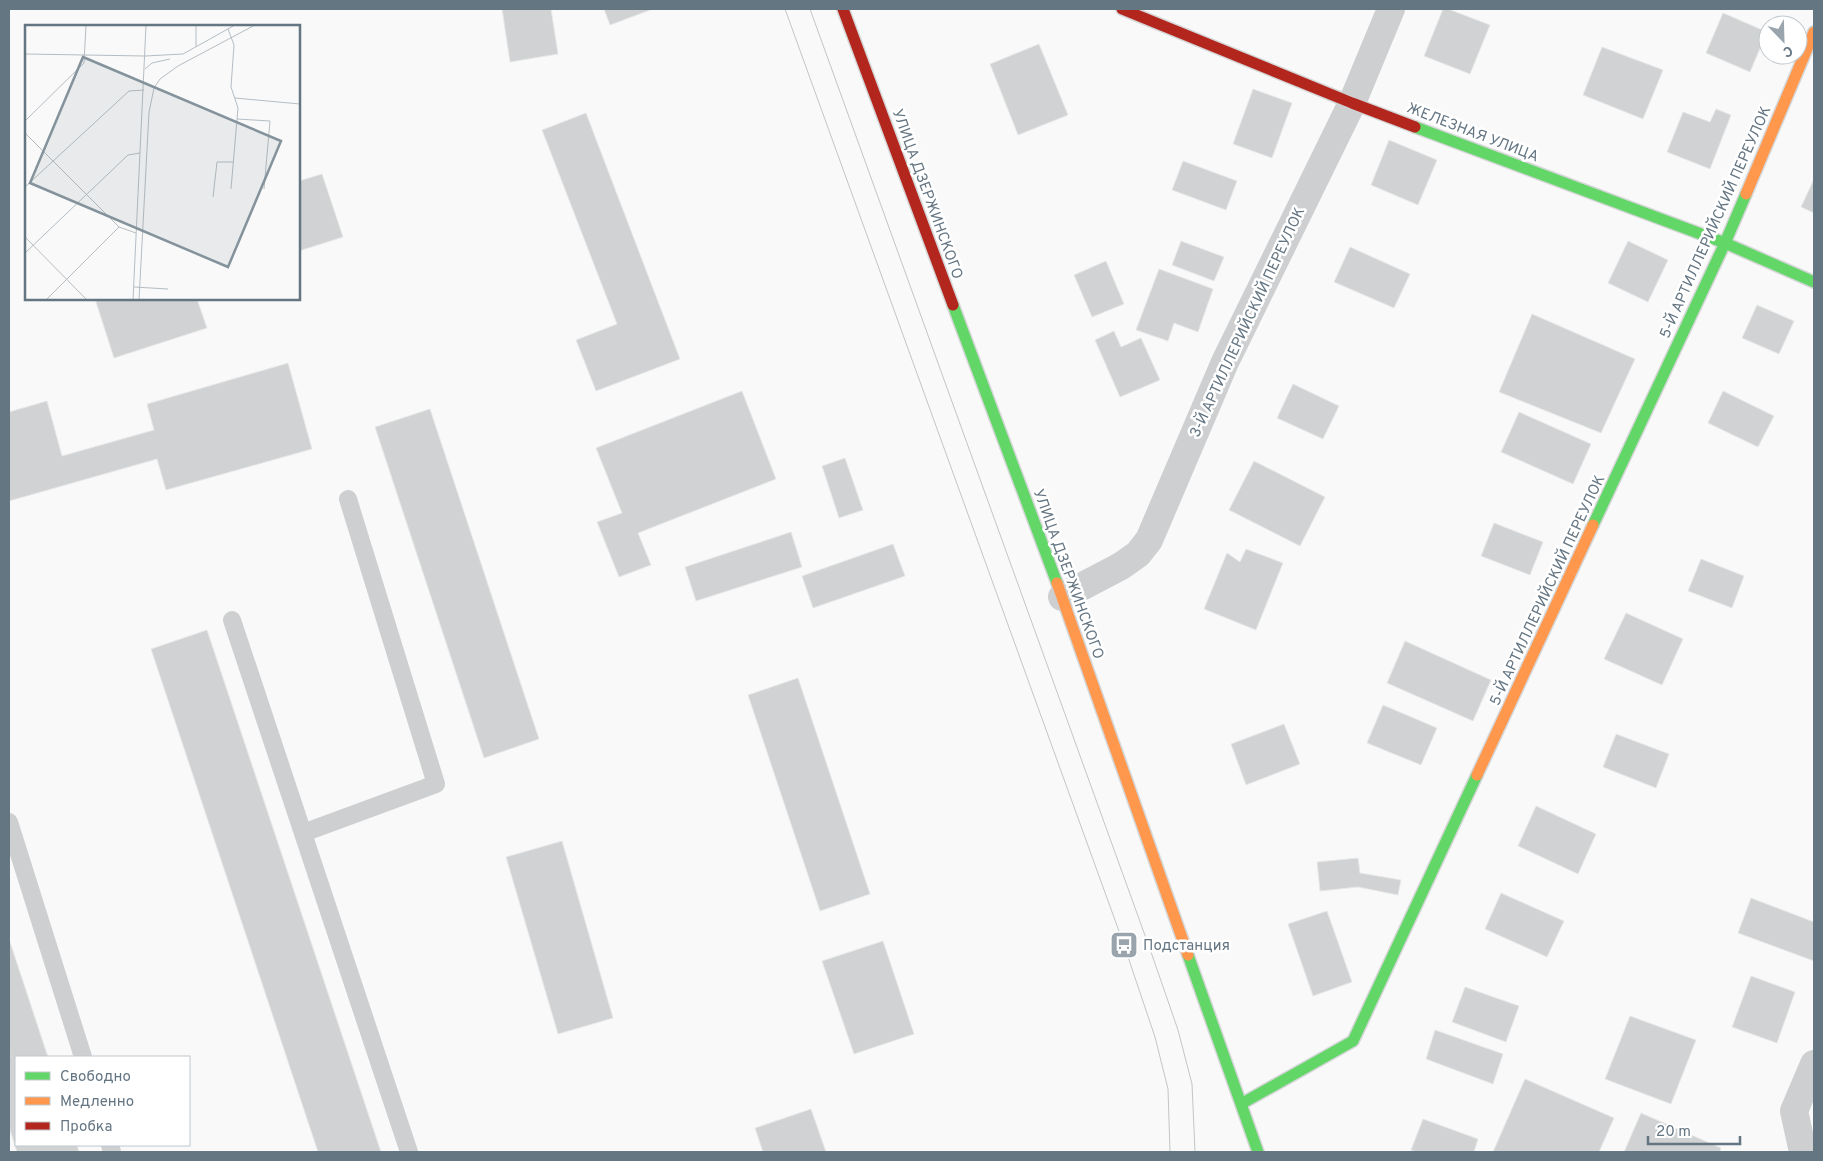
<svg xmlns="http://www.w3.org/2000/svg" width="1823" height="1161" font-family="Overpass,sans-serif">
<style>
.building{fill:#d0d2d3;stroke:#e8e8e8}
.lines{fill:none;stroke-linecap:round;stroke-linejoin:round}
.fast-casing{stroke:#d5d6d7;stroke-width:14}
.slow-casing{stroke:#d5d6d7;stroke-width:14}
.jam-casing{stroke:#d5d6d7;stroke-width:14}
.lane{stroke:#cecfd0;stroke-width:18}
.street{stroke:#cecfd0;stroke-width:28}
.fast{stroke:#63d668;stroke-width:11}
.slow{stroke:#ff974d;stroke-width:11}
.jam{stroke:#b3261e;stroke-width:11}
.tram{stroke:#c3c5c6;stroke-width:1}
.labels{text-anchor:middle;stroke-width:5;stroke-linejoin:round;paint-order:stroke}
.street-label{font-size:15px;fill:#657683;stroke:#fff}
.poi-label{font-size:15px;fill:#657683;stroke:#fff;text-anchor:start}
.inset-road{fill:none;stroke:#b5bdc3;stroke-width:1}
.view{fill:#84929c;fill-opacity:0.15;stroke:#84929c;stroke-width:2.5}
.inset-edge{fill:none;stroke:#657683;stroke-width:2.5}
</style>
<rect width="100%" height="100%" fill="#f9f9f9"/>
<path class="building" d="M502 9H551L558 54 510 62Z
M604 9H653L610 25Z
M1443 9H1448L1490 25 1470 74 1424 56Z
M1723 13 1767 32 1750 72 1706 53Z
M1039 44 1068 115 1018 135 990 64Z
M1602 47 1663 70 1643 119 1583 95Z
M1253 89 1292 103 1272 158 1233 144Z
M1716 109 1731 115 1710 169 1667 152 1683 112 1710 122Z
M586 113 680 359 596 391 576 340 617 324 542 130Z
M1389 140 1437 160 1418 205 1371 185Z
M1183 161 1237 181 1226 210 1172 190Z
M322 174 343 237 299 251V181Z
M1814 179V213L1801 207Z
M1181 241 1224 257 1214 281 1172 265Z
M1628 241 1668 260 1648 302 1608 283Z
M1350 247 1410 274 1394 308 1334 282Z
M1106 261 1124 304 1092 317 1074 275Z
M1159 269 1213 289 1198 332 1174 323 1168 341 1136 330Z
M95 299H197L207 328 114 358Z
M1757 305 1794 321 1779 354 1742 338Z
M1532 314 1635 359 1601 433 1499 392Z
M1114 331 1121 347 1141 338 1160 380 1120 397 1095 340Z
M288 363 312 449 166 490 157 459 9 501V412L47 401 62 456 154 430 147 404Z
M1293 384 1339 406 1323 439 1277 418Z
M742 391 776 479 638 533 651 565 619 577 597 522 622 513 596 448Z
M1723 391 1774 416 1758 447 1708 423Z
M430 409 539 739 484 758 375 427Z
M1519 412 1591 444 1573 484 1501 452Z
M845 458 863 510 839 518 822 466Z
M1254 461 1325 497 1300 546 1229 510Z
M1494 523 1543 542 1530 575 1481 556Z
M791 532 802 567 696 601 685 567Z
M893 544 905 576 813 608 802 576Z
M1246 549 1283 563 1256 630 1204 609 1227 553 1240 562Z
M1701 559 1744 576 1732 608 1688 591Z
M1626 613 1683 639 1662 685 1604 659Z
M207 630 381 1152H318L151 649Z
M1405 641 1491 680 1473 721 1387 683Z
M798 678 870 894 820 911 748 695Z
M1383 705 1437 728 1421 765 1367 743Z
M1284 724 1300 764 1246 785 1231 744Z
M1616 734 1669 754 1656 788 1603 767Z
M1536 806 1596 834 1578 874 1518 846Z
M562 841 613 1018 558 1034 506 857Z
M1358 858 1360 873 1401 880 1398 895 1358 887 1320 891 1317 862Z
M1501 893 1564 921 1547 957 1485 929Z
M1751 898 1814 922V961L1738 933Z
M1327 911 1352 982 1313 996 1288 924Z
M9 939 48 1057H16V1145H77L79 1152H17L9 1127Z
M883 941 914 1034 854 1054 822 961Z
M1751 976 1795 992 1777 1043 1732 1027Z
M1465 987 1519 1006 1506 1042 1452 1022Z
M1630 1016 1696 1040 1671 1104 1605 1079Z
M1435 1030 1503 1054 1493 1084 1426 1059Z
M1525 1079 1614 1118 1599 1152H1493Z
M811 1109 826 1152H763L755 1128Z
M1641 1113 1721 1148 1720 1152H1624Z
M1423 1119 1478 1139 1474 1152H1416L1411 1150Z"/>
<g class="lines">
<defs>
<path id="fast" d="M1415 127 1725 243 1814 282
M953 305 1057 583
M1593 525 1725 243 1746 194
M1188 955 1258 1152
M1241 1104 1353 1041 1477 775"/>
<path id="slow" d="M1746 194 1814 32
M1057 583 1188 955
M1477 775 1593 525"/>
<path id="jam" d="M843 9 953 305
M1122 9 1352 103 1415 127"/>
</defs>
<use href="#fast" class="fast-casing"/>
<use href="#slow" class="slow-casing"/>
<use href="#jam" class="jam-casing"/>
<path class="lane" d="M232 620 409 1152
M9 822 83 1057
M303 833 436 784 348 499
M110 1145 112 1152"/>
<path class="street" d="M1062 597 1121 566 1138 554 1149 540 1225 362 1352 103 1391 9
M1803 1152 1794 1111 1814 1064"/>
<use href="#fast" class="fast"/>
<use href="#slow" class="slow"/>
<use href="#jam" class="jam"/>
<path class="tram" d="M785 9 1124 945 1155 1037 1168 1089 1170 1152
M810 9 1151 952 1178 1030 1192 1084 1195 1152"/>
</g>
<defs>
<symbol id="bus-square" viewBox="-11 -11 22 22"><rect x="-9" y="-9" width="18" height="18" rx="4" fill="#99a4ac" stroke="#fff"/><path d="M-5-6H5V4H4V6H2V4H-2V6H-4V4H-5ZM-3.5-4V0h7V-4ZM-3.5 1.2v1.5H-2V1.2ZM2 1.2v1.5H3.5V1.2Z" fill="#fff"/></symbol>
</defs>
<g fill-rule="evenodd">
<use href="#bus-square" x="1108" y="929" width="32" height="32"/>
</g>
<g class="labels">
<g class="street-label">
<text transform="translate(1473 132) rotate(21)" y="5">ЖЕЛЕЗНАЯ УЛИЦА</text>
<text transform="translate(928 194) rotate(70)" y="5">УЛИЦА ДЗЕРЖИНСКОГО</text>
<text transform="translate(1715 222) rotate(-66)" y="5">5-Й АРТИЛЛЕРИЙСКИЙ ПЕРЕУЛОК</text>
<text transform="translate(1247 322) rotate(-65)" y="5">3-Й АРТИЛЛЕРИЙСКИЙ ПЕРЕУЛОК</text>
<text transform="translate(1069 574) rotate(70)" y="5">УЛИЦА ДЗЕРЖИНСКОГО</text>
<text transform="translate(1547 590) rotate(-65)" y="5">5-Й АРТИЛЛЕРИЙСКИЙ ПЕРЕУЛОК</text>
</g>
<g class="poi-label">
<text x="1143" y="950">Подстанция</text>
</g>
</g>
<g transform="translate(25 25)">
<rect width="275" height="275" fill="#f9f9f9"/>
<path class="inset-road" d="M203 4 209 20 206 62 213 83 206 164M171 22V0M0 29 120 31M120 31 158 29 210 0M120 44 127 38 145 34M210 73 275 79M212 94 245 96 239 164M0 96 59 38 61 0M0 108 94 202 111 208M0 162 104 66 119 65M188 172 192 137H208M0 212 62 275M0 228 103 130 115 128M109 262 143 264M21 275 94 202M108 275 121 0M114 275 124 87 129 63 135 54 153 41 230 0"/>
<path class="view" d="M58 32 256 116 203 242 5 158Z"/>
<rect width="275" height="275" class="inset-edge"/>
</g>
<rect width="1823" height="1161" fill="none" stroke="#657683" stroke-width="20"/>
<rect x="15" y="1056" width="175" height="90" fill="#ffffff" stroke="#c1c8cd"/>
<rect x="25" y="1072" width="25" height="8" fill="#63d668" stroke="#c1c8cd"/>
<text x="60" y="1081" font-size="15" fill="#657683">Свободно</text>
<rect x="25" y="1097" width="25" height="8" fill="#ff974d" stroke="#c1c8cd"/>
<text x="60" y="1106" font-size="15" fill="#657683">Медленно</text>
<rect x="25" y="1122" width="25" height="8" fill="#b3261e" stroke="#c1c8cd"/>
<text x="60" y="1131" font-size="15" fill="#657683">Пробка</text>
<g transform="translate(1783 40) rotate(157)"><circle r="24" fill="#ffffff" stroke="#c1c8cd"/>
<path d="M0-4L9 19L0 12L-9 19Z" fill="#99a4ac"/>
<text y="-8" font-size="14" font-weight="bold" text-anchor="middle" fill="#657683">С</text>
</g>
<path d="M1648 1136v8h92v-8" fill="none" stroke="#657683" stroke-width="2.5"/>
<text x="1656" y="1136" font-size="15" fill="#657683" stroke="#ffffff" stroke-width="4" paint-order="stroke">20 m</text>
</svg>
